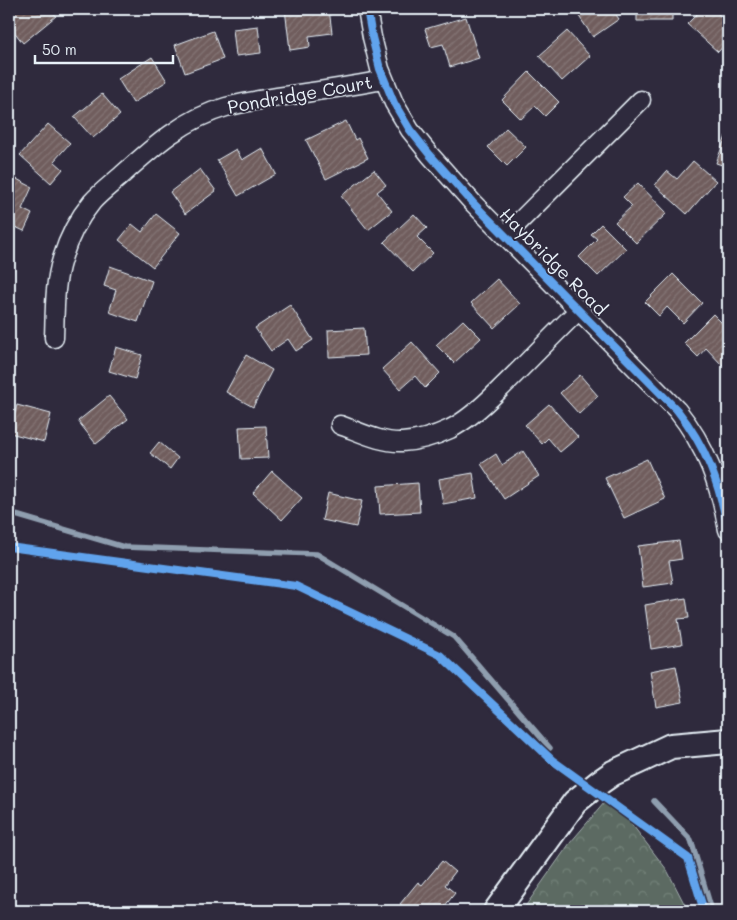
<svg xmlns="http://www.w3.org/2000/svg" width="737" height="920" font-family="Mali,sans-serif">
<style>
.forest{fill:url(#forest-crowns);stroke:#a2aead}
.lines{fill:none;stroke-linecap:round;stroke-linejoin:round}
.stream{stroke:#8f9eaf;stroke-width:5.5}
.building{fill:url(#building-hatch);stroke:#e8f1f8}
.street-casing{stroke:#e8f1f8;stroke-width:21}
.secondary-casing{stroke:#e8f1f8;stroke-width:28}
.street{stroke:#2f2a3d;stroke-width:18}
.secondary{stroke:#2f2a3d;stroke-width:24}
.cycleway-casing{stroke:#2f2a3d;stroke-width:11}
.cycleway{stroke:#60a3ed;stroke-width:8}
.labels{text-anchor:middle;stroke-width:4;stroke-linejoin:round;paint-order:stroke}
.street-label{font-size:18px;fill:#e8f1f8;stroke:#2f2a3d}
</style>
<defs>
<pattern id="forest-crowns" width="20" height="18" patternUnits="userSpaceOnUse" patternTransform="scale(1.25)"><rect width="20" height="18" fill="#5c6b62"/><path d="M2 6a3 3 0 1 1 6 0M12 15a3 3 0 1 1 6 0" fill="none" stroke="#738179"/></pattern>
<pattern id="building-hatch" width="6" height="6" patternUnits="userSpaceOnUse" patternTransform="scale(1.25)"><rect width="6" height="6" fill="#705d5d"/><path d="M-1 1l2-2M0 6l6-6M5 7l2-2" fill="none" stroke="#847575"/></pattern>
</defs>
<rect width="100%" height="100%" fill="#2f2a3d"/>
<filter id="ink" filterUnits="userSpaceOnUse"><feTurbulence type="fractalNoise" baseFrequency=".02" numOctaves="2"/><feDisplacementMap in="SourceGraphic" scale="10" xChannelSelector="R" yChannelSelector="G"/><feConvolveMatrix kernelMatrix="1 2 1 2 8 2 1 2 1" color-interpolation-filters="sRGB"/></filter>
<g filter="url(#ink)">
<path class="forest" d="M610 796 667 870 688 911H522L570 843Z"/>
<g class="lines">
<path class="stream" d="M9 513 124 547 317 554 454 637 550 748
M654 801 691 840 712 911"/>
</g>
<path class="building" d="M9 9H17L18 10 20 9H51L56 16 23 43 9 25Z
M285 9H329L332 33 309 36 310 47 290 50Z
M574 9H612L619 19 593 37Z
M637 9H672V21H637Z
M702 9H713L728 23V41L718 52 687 24Z
M466 17 479 58 450 67 443 44 431 47 425 29Z
M258 26 261 53 236 56 233 29Z
M213 31 223 59 185 73 175 45Z
M567 31 590 56 562 81 539 56Z
M152 57 167 81 133 103 118 79Z
M724 70H728V103H726Z
M529 72 559 102 545 116 535 106 521 119 502 100Z
M102 94 120 115 93 138 74 117Z
M346 121 355 140 358 138 368 158 326 179 306 140Z
M48 124 70 143 54 161 63 169 51 183 20 155Z
M506 128 526 147 507 166 488 147Z
M728 131V167L716 163Z
M262 148 276 174 238 196 217 160 236 149 242 160Z
M693 161 716 181 687 214 655 185 667 171 677 179Z
M200 169 216 191 185 214 170 192Z
M374 170 386 185 377 192 392 211 368 230 341 196Z
M9 175 32 187 22 209 32 214 24 231 9 224Z
M638 183 667 213 636 243 615 222 632 206 623 197Z
M156 214 180 233 153 267 119 240 132 224 142 232Z
M414 214 427 228 417 237 433 253 413 272 384 242Z
M601 224 626 249 598 276 579 257 597 239 591 234Z
M110 266 152 281 138 322 109 312 116 290 104 286Z
M9 267 14 268 11 286H9Z
M673 274 702 303 683 323 667 307 659 316 645 302Z
M497 279 520 304 494 328 471 303Z
M290 305 313 340 296 351 288 339 271 351 255 328Z
M713 314 728 329V359L722 365 706 348 698 357 684 343Z
M463 320 481 338 454 363 436 345Z
M364 328 366 355 329 357 328 330Z
M412 342 440 373 425 388 415 376 400 389 382 369Z
M116 347 142 355 135 379 109 371Z
M246 355 272 370 253 407 226 392Z
M580 375 598 396 579 414 560 393Z
M109 396 128 419 96 444 78 421Z
M549 404 578 437 560 452 548 438 542 444 525 425Z
M17 405 51 414 44 442 10 433Z
M266 426 268 458 241 459 239 427Z
M159 442 178 458 170 469 150 453Z
M523 451 539 476 504 499 481 464 496 454 502 465Z
M647 459 665 499 624 518 605 478Z
M272 471 302 498 282 520 253 493Z
M473 473 477 498 443 504 439 479Z
M418 483 420 512 380 514 378 486Z
M328 493 362 501 356 527 322 520Z
M679 541 682 559 669 561 673 583 643 587 638 546Z
M686 598 689 618 678 619 682 644 651 649 645 605Z
M676 666 683 702 656 707 650 671Z
M442 861 455 872 445 885 455 893 441 911H409L400 904 418 882 422 885Z"/>
<g class="lines">
<defs>
<path id="street" d="M367 9 372 37 380 69 394 103 410 130 430 155 473 203 677 410C706 446 720 485 728 530
M505 236 641 100
M54 338C55 312 54 284 62 259 68 239 78 219 92 202 101 192 112 184 123 174 154 146 184 119 226 107 252 100 279 97 305 93 331 89 357 85 383 80
M340 425C360 432 381 443 402 442 418 441 435 436 450 429 466 421 485 404 498 391 525 365 551 337 579 310"/>
<path id="secondary" d="M496 911 575 802 600 782 613 773 671 746 728 741"/>
</defs>
<use href="#street" class="street-casing"/>
<use href="#secondary" class="secondary-casing"/>
<use href="#street" class="street"/>
<use href="#secondary" class="secondary"/>
<defs>
<path id="cycleway" d="M367 9 372 37 380 69 394 103 410 130 430 155 473 203 677 410C706 446 720 485 728 530
M9 547 296 586 440 655 552 760 688 858 704 911"/>
</defs>
<use href="#cycleway" class="cycleway-casing"/>
<use href="#cycleway" class="cycleway"/>
</g>
</g>
<g class="labels">
<g class="street-label">
<text transform="translate(300 95) rotate(-10)" y="6">Pondridge Court</text>
<text transform="translate(553 262) rotate(45)" y="6">Haybridge Road</text>
</g>
</g>
<rect width="737" height="920" fill="none" stroke="#2f2a3d" stroke-width="30"/>
<rect x="15" y="15" width="707" height="890" fill="none" stroke="#e8f1f8" stroke-width="2" filter="url(#ink)"/>
<path d="M35 55v8h138v-8" fill="none" stroke="#e8f1f8" stroke-width="2.5"/>
<text x="42" y="55" font-size="15" fill="#e8f1f8" stroke="#2f2a3d" stroke-width="4" paint-order="stroke">50 m</text>
</svg>
